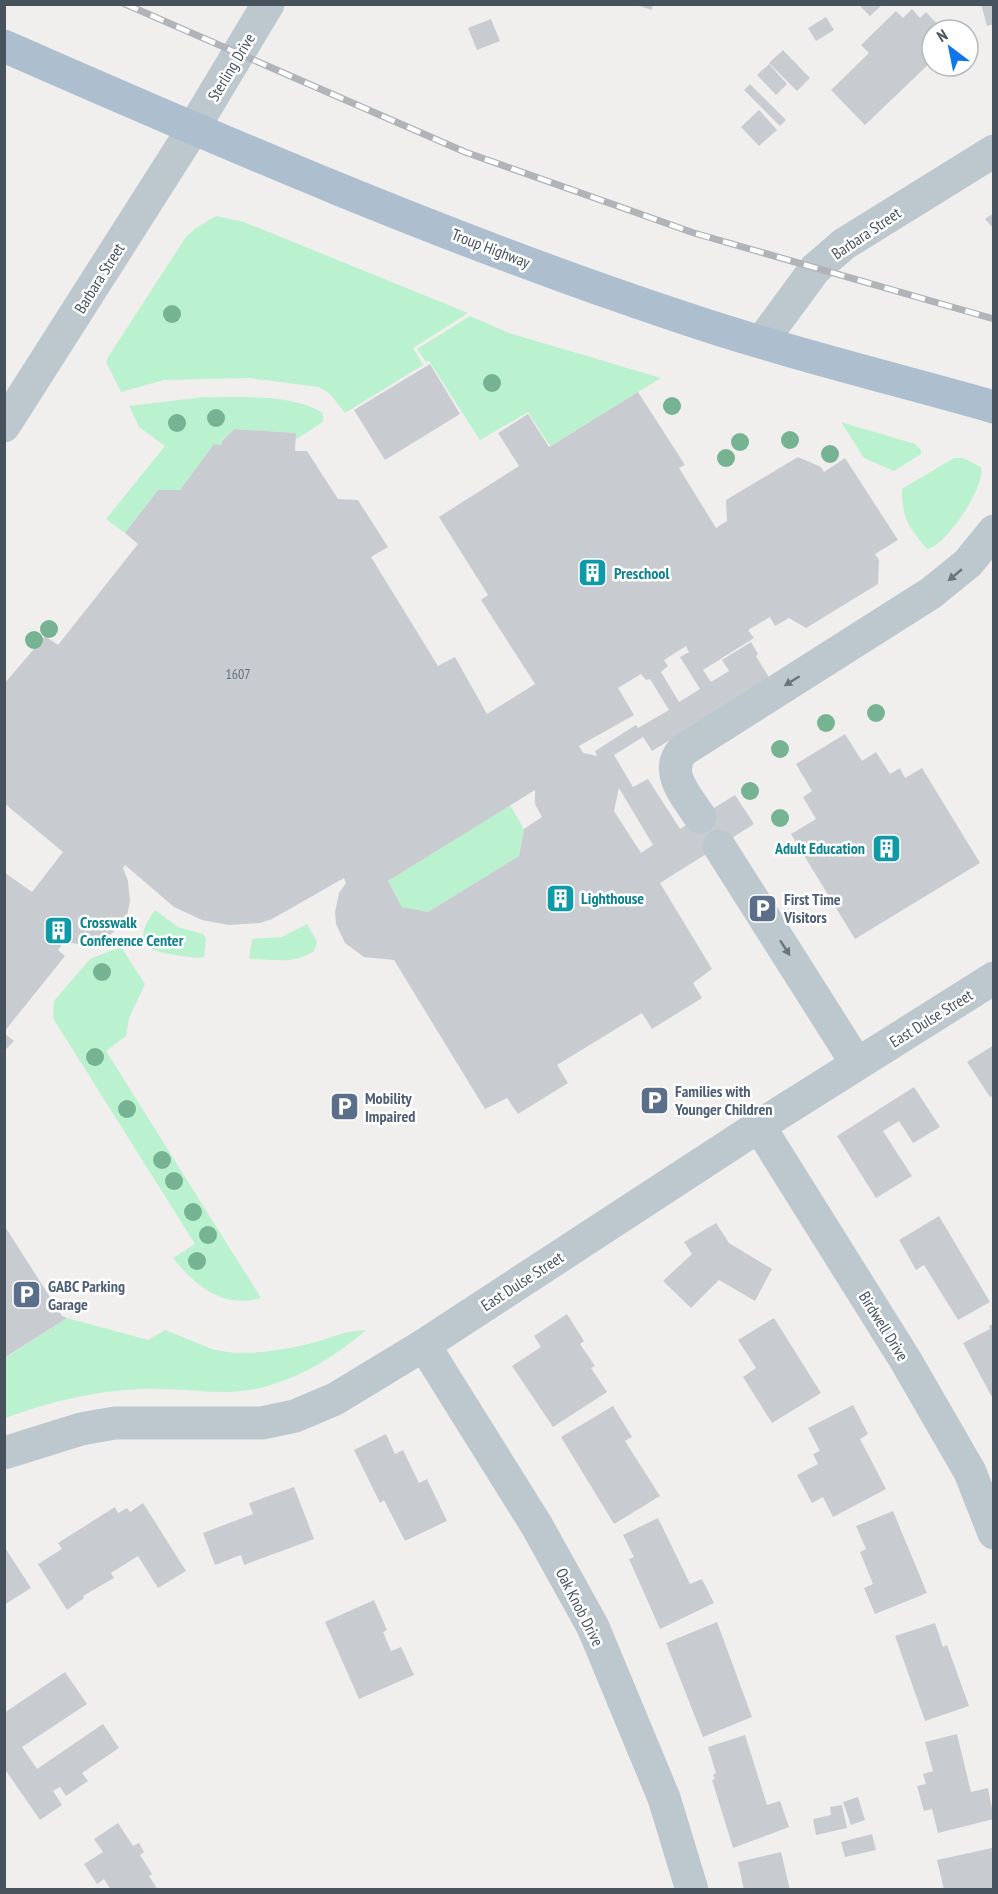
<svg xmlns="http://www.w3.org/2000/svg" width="998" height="1894" font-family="'PT Sans Narrow',sans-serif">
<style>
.green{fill:#baf1ce}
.building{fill:#c8ccd1;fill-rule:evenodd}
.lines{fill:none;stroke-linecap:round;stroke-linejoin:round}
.minor{stroke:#bcc7ce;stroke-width:33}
.major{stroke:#adbfcf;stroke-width:33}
.rail-casing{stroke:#b0b4b9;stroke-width:7}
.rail{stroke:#fff;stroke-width:4.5;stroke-dasharray:14;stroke-linecap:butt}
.tree{fill:#76b392}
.oneway{fill:#69767f}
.labels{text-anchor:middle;stroke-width:5;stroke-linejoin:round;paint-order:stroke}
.number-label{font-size:14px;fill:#66717a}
.street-label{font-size:16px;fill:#46535d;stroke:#fff}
.culture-label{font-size:16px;font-weight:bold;fill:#0d838f;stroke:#fff;text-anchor:start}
.service-label{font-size:16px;font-weight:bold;fill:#4e5e75;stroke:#fff;text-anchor:start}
</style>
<rect width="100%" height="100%" fill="#f1eeee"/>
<path class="green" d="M216 216 244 222 468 313 413 348 423 365 345 413 330 394 319 387 249 378 164 380 121 392 106 362 108 357 186 237 196 228Z
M470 316 509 333 661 378 550 446 528 412 480 440 429 361 426 362 417 349Z
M204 397C241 398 290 393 323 413V422L295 440 296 433 234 429 222 440V445L214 444 180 490H158L125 533 106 519 165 446 139 427 129 406Z
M841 422 915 444 921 450V454L894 471 864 458Z
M954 458H963L981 467C987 485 945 547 927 549 908 526 902 519 902 489Z
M510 805 524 829 519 856 428 912 402 907 388 881Z
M155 910 178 927 203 934 206 938 204 957C195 959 185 956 176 955 141 951 134 938 155 910Z
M307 924 317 942 314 951C294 965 272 959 249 959L252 939 282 937Z
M121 947 145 984 129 1018 126 1036 106 1051 261 1298C224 1309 195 1286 173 1258L195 1244 53 1018 54 1001 90 959Z
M67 1318 148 1340 165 1330C181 1336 196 1343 212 1349 241 1357 275 1351 304 1345 326 1340 343 1331 366 1330 328 1363 277 1392 226 1392 199 1392 171 1388 143 1389 96 1390 49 1402 5 1418V1358Z"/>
<path class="building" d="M633 4H653L652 10Z
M858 4H883L870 16Z
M981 4H994V24L987 26Z
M912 9 920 18 926 12 943 30H932V61L865 125 831 90 869 53 861 45 896 11 903 18Z
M826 17 834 30 816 41 808 28Z
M491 19 500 41 477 50 468 28Z
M783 50 810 78 797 91 769 63Z
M769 64 787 84 776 95 757 75Z
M750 84 786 120 780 126 744 90Z
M759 110 777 130 759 146 741 127Z
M994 213V229L985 219Z
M430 364 460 414 385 460 354 410Z
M638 392 685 465 679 468 716 528 727 521 726 500 798 457 821 467 824 472 845 458 898 540 875 554 879 560 878 584 806 628 789 618 775 626 770 617 748 630 754 638 703 670 711 682 729 671 722 660 751 642 758 654 756 656 770 679 652 751 643 737 614 755 633 787 648 779 680 829 735 795 754 824 660 883 712 969 693 983 702 998 652 1029 642 1013 557 1065 568 1083 518 1114 507 1098 485 1109 394 960 364 957 345 943 336 924 335 912 339 893 346 883 344 878 272 919 260 923 229 925 202 920 174 907 125 865 123 868 128 881 130 901 127 916 119 928 101 941 86 945 64 942 58 950 65 956 4 1032V872L32 892 63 852 4 803V684L45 636 58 645 138 544 125 533 158 490H180L214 444 222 445V441L234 429 296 433 295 451H307L338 499 358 500 388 547 371 557 438 666 455 657 487 714 535 684 481 600 488 595 439 517 519 466 498 433 528 414 549 447ZM686 646 689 652 680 657 700 689 679 702 661 672 668 666 664 660ZM641 674 646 680 650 679 669 710 638 728 636 725 595 751 597 756 583 753 579 746 634 715 618 688ZM619 788 653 845 641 853 614 811ZM535 790V804L542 817 524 829 519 856 428 912 402 907 388 881Z
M845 734 862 761 876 752 890 774 900 768 905 778 922 768 980 863 855 939 791 834 816 819 803 797 812 791 796 764Z
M4 1033 14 1041 4 1051Z
M994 1045V1095L990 1097 967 1062Z
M914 1087 940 1127 913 1143 899 1121 883 1131 912 1176 876 1198 837 1136Z
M939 1216 990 1302 958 1320 924 1265 916 1270 899 1240Z
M716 1223 729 1243 772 1269 755 1301 719 1280 691 1308 663 1281 692 1254 684 1242Z
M4 1225 62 1316 67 1318 4 1358Z
M567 1314 584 1341 580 1344 595 1366 591 1368 607 1392 553 1427 512 1366 541 1347 534 1336Z
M774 1318 821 1393 772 1423 743 1377 756 1368 738 1340Z
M994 1323V1401L963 1343 990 1329 989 1326Z
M853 1405 868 1434 860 1439 886 1489 833 1517 823 1497 812 1503 797 1475 818 1464 813 1454 820 1451 808 1428Z
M613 1406 632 1437 625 1441 660 1496 614 1524 561 1437Z
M386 1434 395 1454 403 1450 419 1483 427 1479 447 1521 405 1541 384 1500 380 1503 354 1450Z
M294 1487 314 1539 244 1565 241 1555 215 1565 203 1533 253 1514 249 1503Z
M143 1503 186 1571 158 1588 138 1556 111 1573 114 1578 83 1596 84 1598 67 1610 38 1564 62 1549 58 1543 115 1507 118 1513 127 1508 130 1512Z
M893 1511 927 1593 875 1614 864 1588 873 1584 860 1552 866 1549 856 1526Z
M658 1518 690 1584 702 1579 714 1603 660 1629 629 1559 634 1557 623 1535Z
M4 1546 31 1588 4 1605Z
M374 1600 387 1630 383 1632 391 1651 401 1647 414 1675 359 1699 325 1622Z
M717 1622 752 1717 703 1737 666 1643Z
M935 1623 943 1647 947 1645 969 1706 925 1721 895 1636Z
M65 1672 87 1704 22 1747 37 1769 103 1724 119 1748 82 1773 88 1781 66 1796 60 1787 53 1791 62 1805 40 1820 4 1768V1713Z
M957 1734 971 1792 988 1788 994 1819 938 1833 932 1809 924 1811 917 1786 926 1784 923 1774 933 1771 925 1742Z
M745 1735 767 1805 780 1801 789 1827 733 1848 712 1780 715 1779 713 1775 716 1773 708 1747Z
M858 1797 865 1820 851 1825 843 1802Z
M842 1805 847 1828 816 1835 813 1819 831 1815 830 1807Z
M118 1823 133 1846 139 1843 144 1852 140 1855 152 1874 149 1876 158 1890H111L104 1879 97 1884 84 1864 103 1852 94 1839Z
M872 1834 876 1850 845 1857 841 1842Z
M992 1848 994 1890H944L937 1860Z
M781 1852 790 1890H744L738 1862Z"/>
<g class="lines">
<path class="minor" d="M762 341 815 269 844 244 994 151
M4 426 193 129 268 4
M700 817C687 797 664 773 682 751L931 593 968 563 994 531
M719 846 857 1064
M759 1126 906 1361 970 1472 994 1533
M424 1345 537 1526 593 1627 664 1798 692 1890
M4 1453 81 1429 115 1423H262L295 1416 335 1399 424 1345 759 1126 994 978"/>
<path class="major" d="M4 46C225 143 449 240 678 316 781 351 888 377 994 407"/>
<defs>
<path id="rail" d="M125 4 465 152 694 233 994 319"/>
</defs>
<use href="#rail" class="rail-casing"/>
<use href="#rail" class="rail"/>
</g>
<g class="tree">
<circle cx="172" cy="314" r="9"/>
<circle cx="492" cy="383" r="9"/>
<circle cx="672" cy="406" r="9"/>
<circle cx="216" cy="418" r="9"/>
<circle cx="177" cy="423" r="9"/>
<circle cx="790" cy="440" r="9"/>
<circle cx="740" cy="442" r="9"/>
<circle cx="830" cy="454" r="9"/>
<circle cx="726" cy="458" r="9"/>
<circle cx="49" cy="629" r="9"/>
<circle cx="34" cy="640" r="9"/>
<circle cx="876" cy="713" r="9"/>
<circle cx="826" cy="723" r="9"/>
<circle cx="780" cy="749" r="9"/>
<circle cx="750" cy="791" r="9"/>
<circle cx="780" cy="818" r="9"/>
<circle cx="102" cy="972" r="9"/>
<circle cx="95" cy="1057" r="9"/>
<circle cx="127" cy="1109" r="9"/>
<circle cx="162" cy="1160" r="9"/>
<circle cx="174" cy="1181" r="9"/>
<circle cx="193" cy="1212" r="9"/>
<circle cx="208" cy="1235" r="9"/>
<circle cx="197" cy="1261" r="9"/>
</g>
<defs><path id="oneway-solid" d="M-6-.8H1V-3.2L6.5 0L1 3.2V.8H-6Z" transform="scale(1.5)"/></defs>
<g class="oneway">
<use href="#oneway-solid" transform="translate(955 575) rotate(140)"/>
<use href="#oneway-solid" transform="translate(792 681) rotate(148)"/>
<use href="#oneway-solid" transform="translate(785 948) rotate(57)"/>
</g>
<defs>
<symbol id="building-square" viewBox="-11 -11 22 22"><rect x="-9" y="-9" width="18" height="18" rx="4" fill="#0f9aa8" stroke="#fff"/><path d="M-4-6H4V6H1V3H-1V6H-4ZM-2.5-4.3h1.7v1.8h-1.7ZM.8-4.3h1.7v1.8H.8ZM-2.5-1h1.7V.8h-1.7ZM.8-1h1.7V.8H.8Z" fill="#fff"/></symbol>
<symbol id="parking-square" viewBox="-11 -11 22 22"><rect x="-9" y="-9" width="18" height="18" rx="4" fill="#5c6f8a" stroke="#fff"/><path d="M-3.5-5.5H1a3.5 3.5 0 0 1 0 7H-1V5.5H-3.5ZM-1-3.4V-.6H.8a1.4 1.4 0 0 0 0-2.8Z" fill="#fff"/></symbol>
</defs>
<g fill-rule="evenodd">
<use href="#building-square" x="576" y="556" width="33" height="33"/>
<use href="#building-square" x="870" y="832" width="33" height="33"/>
<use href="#building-square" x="544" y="882" width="33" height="33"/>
<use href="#parking-square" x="746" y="892" width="33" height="33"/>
<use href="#building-square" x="42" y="914" width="33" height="33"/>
<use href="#parking-square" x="638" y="1084" width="33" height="33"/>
<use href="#parking-square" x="328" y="1090" width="33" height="33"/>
<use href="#parking-square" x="10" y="1278" width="33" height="33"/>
</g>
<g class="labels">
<g class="number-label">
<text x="238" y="679">1607</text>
</g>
<g class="street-label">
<text transform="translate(231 67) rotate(-59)" y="6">Sterling Drive</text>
<text transform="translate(866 233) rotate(-34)" y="6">Barbara Street</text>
<text transform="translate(491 248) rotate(21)" y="6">Troup Highway</text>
<text transform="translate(99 278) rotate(-58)" y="6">Barbara Street</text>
<text transform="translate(931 1018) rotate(-32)" y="6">East Dulse Street</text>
<text transform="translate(522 1281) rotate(-33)" y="6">East Dulse Street</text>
<text transform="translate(884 1326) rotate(58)" y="6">Birdwell Drive</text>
<text transform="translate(580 1607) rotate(63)" y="6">Oak Knob Drive</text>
</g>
<g class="culture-label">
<text x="614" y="579">Preschool</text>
<text x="865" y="854" text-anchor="end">Adult Education</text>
<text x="581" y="904">Lighthouse</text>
<text x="80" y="928">Crosswalk<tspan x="80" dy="18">Conference Center</tspan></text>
</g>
<g class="service-label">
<text x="784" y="905">First Time<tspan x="784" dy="18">Visitors</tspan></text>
<text x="675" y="1097">Families with<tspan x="675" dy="18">Younger Children</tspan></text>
<text x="365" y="1104">Mobility<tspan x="365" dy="18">Impaired</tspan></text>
<text x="48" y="1292">GABC Parking<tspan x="48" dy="18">Garage</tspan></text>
</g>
</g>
<rect width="998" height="1894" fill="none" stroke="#46535d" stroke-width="12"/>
<g transform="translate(950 48) rotate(328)"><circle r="28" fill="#ffffff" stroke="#b5babe" stroke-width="1.5"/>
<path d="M0-4.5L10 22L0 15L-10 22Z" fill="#0f76ea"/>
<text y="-9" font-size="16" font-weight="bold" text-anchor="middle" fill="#46535d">N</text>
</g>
</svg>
